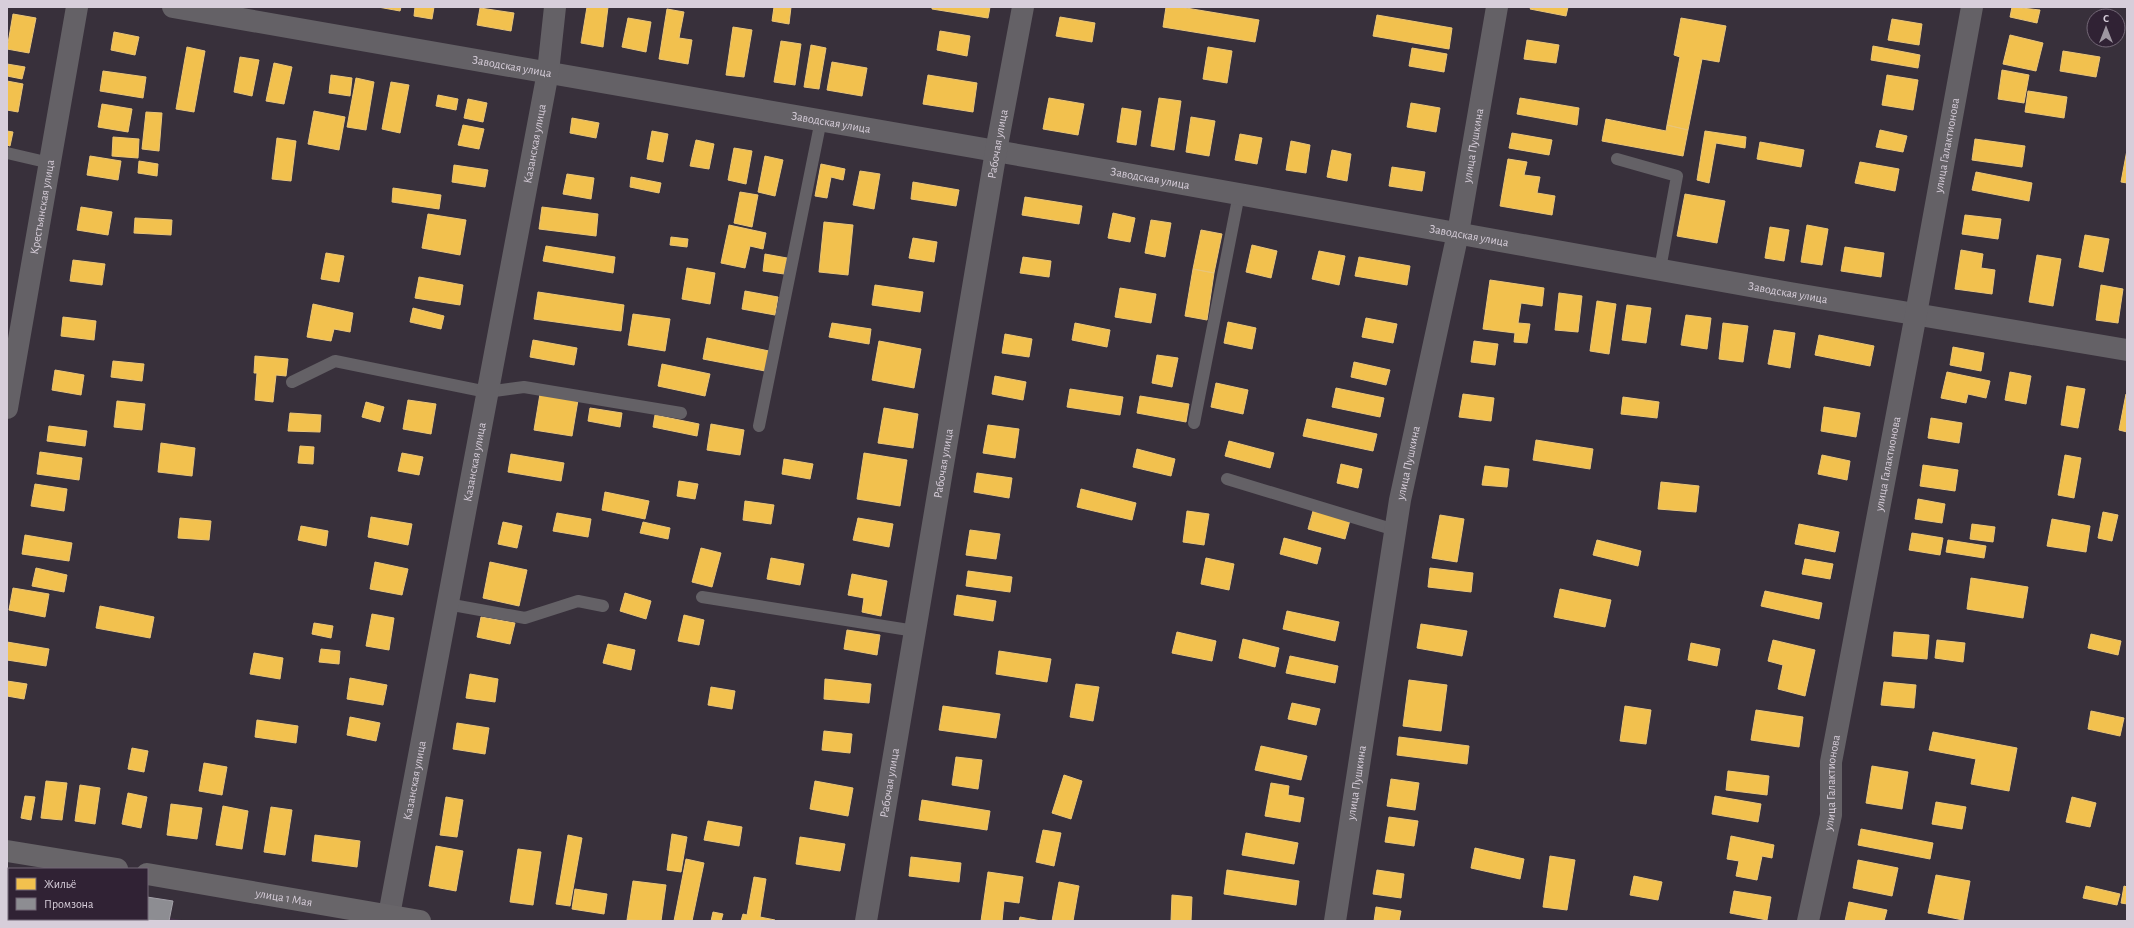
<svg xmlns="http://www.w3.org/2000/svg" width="2134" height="928" font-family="'Alegreya Sans',sans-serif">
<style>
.built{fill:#45334a}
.homes{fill:#f2c14e;stroke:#eac578}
.industry{fill:#8d8d92;stroke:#a3a0a8}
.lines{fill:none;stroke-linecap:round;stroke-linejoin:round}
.service{stroke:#646166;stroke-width:12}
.minor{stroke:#646166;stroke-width:22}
.secondary{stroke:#686569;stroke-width:22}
.labels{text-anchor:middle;stroke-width:4;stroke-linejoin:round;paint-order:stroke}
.street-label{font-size:12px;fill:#d7ceda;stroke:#302234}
</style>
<rect width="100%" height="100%" fill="#38303b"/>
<path class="built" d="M7 890 9 891V919H147V914L187 921H7Z"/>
<path class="homes" d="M378 7H401L400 11Z
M415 7H434L432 19 414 16Z
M587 7H608L603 47 581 43Z
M774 7H791L789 24 772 21Z
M932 7H990L988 18 932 9Z
M1166 7H1180L1259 20 1255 42 1163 27Z
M1531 7H1568L1566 16 1530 9Z
M2012 7 2040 10 2037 23 2010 17Z
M480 8 514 13 511 31 477 25Z
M667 9 684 12 679 38 692 40 688 64 659 59Z
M13 14 36 18 29 53 7 49Z
M1377 15 1452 28 1449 49 1373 36Z
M1060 17 1095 23 1092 42 1056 36Z
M628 18 651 22 646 52 622 47Z
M1681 18 1726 26 1719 62 1702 59 1688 130 1667 125 1680 57 1674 55Z
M1892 19 1922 24 1919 45 1888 40Z
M733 27 752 30 744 77 726 75Z
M940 31 970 36 967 56 937 50Z
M114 32 139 37 135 55 111 50Z
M2010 35 2043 43 2036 71 2003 64Z
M1527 40 1559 45 1556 63 1524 59Z
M781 41 801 44 795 85 774 82Z
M811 45 826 48 819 89 804 87Z
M1873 46 1920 55 1918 68 1871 60Z
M187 47 205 51 194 112 176 109Z
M1208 47 1232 51 1227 83 1203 79Z
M1412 48 1447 54 1444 72 1409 66Z
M2063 51 2100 57 2096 77 2060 71Z
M240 57 259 60 252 96 234 92Z
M832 62 867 68 862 96 827 90Z
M274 63 292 67 284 104 266 101Z
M7 64 25 67 22 79 7 76Z
M2002 70 2029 75 2024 103 1998 99Z
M103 71 146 77 143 98 100 91Z
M331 75 352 78 350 96 329 93Z
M928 75 977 83 973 112 923 104Z
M1887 75 1918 80 1913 110 1882 105Z
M356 78 374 82 366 130 347 127Z
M7 81 23 84 18 112 7 110Z
M391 82 409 85 400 133 382 129Z
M2028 91 2067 97 2064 118 2025 112Z
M438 95 458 99 456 110 436 106Z
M1049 98 1084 104 1078 135 1043 129Z
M1159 98 1181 101 1174 150 1151 146Z
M1520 98 1579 108 1577 125 1517 114Z
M468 99 487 103 483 122 464 118Z
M1411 103 1440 108 1436 132 1407 127Z
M102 104 132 109 128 132 98 127Z
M1122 108 1141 111 1136 145 1117 142Z
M314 111 345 117 339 150 308 144Z
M146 112 162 113 159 151 142 149Z
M1191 117 1215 121 1209 156 1186 152Z
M572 118 599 123 596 138 570 133Z
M1606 119 1666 131 1667 125 1688 130 1683 156 1602 141Z
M463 125 484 129 479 149 458 145Z
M1880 130 1907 136 1903 152 1876 147Z
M7 131 13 132 10 146 7 145Z
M652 131 668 134 663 162 647 159Z
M1705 131 1746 137 1745 148 1716 143 1709 183 1697 180Z
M1512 133 1552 140 1549 155 1509 148Z
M1240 134 1262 138 1257 164 1235 160Z
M113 137 139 139 138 158 112 156Z
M277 138 296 141 291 181 272 179Z
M1975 139 2025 146 2022 167 1972 160Z
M696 140 714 144 709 169 690 166Z
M1291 141 1310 145 1306 173 1286 170Z
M1760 142 1804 150 1801 167 1757 159Z
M734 148 752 151 746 184 728 180Z
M1332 150 1351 154 1347 181 1327 177Z
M2127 150V183L2121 182Z
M90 156 121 161 118 180 87 175Z
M765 156 783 160 775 196 758 192Z
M1508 159 1527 162 1524 175 1540 177 1537 193 1555 196 1552 215 1500 206Z
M139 161 158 164 157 176 138 173Z
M1860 162 1899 169 1895 191 1855 183Z
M821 164 845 169 843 180 831 177 827 198 815 196Z
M454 165 488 170 485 187 452 182Z
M1392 167 1425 172 1422 191 1389 186Z
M860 171 880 174 874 209 853 205Z
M1976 172 2032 183 2029 201 1972 190Z
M567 174 594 178 591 199 563 194Z
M631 177 661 183 659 193 630 187Z
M913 182 959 190 956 206 911 199Z
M393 188 441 195 439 209 392 202Z
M740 192 758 195 752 227 734 223Z
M1685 194 1725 201 1717 243 1677 236Z
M1025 197 1082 206 1079 224 1022 215Z
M81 207 112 212 108 235 77 230Z
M542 207 598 214 596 236 539 229Z
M1113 213 1135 218 1130 242 1108 238Z
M428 214 466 220 460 255 422 248Z
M1965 215 2001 219 1998 239 1962 234Z
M135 218 172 220 171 235 134 233Z
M1151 220 1171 223 1165 257 1145 253Z
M824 222 853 225 848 275 819 272Z
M729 225 766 233 763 249 750 246 745 268 721 263Z
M1807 225 1828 229 1822 265 1801 262Z
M1770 227 1789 230 1784 261 1765 258Z
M1201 230 1222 234 1214 273 1193 269Z
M2085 235 2109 239 2103 272 2079 267Z
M671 237 688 239 687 247 670 245Z
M913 238 937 242 934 262 909 258Z
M1252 245 1277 251 1271 278 1246 272Z
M546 246 615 257 613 273 543 261Z
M1845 247 1884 253 1881 277 1841 271Z
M1961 250 1983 254 1981 268 1995 270 1992 294 1955 289Z
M1319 251 1345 256 1339 285 1312 279Z
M326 253 344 256 339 282 321 279Z
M765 254 787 258 784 274 763 271Z
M2037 255 2061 259 2053 306 2029 302Z
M1023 257 1051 261 1049 277 1020 273Z
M1359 257 1410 266 1407 285 1355 276Z
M73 260 105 264 102 285 70 281Z
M687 268 715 273 710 304 682 299Z
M1193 269 1214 273 1207 320 1185 316Z
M419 277 463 285 460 305 415 298Z
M1490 280 1544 288 1542 306 1521 303 1518 323 1530 324 1527 343 1514 342 1515 333 1483 329Z
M875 285 923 292 920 312 872 305Z
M2101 285 2123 289 2118 323 2096 320Z
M1120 288 1156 294 1151 323 1115 317Z
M745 291 778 297 775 315 742 309Z
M538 292 624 305 621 331 534 319Z
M1559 293 1582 296 1578 332 1555 330Z
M1597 301 1616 304 1609 354 1590 351Z
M313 304 353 313 350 332 334 329 331 341 307 337Z
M1627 305 1651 308 1646 343 1622 340Z
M413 308 444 316 441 329 410 322Z
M633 314 670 319 665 351 628 345Z
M1686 315 1711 318 1707 349 1681 345Z
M63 317 96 321 94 340 61 336Z
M1366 318 1397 324 1393 343 1362 337Z
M1228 322 1256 328 1252 349 1224 343Z
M832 323 871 329 869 344 829 337Z
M1075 323 1110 330 1107 347 1072 340Z
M1723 323 1748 326 1743 362 1719 359Z
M1774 330 1795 333 1790 368 1768 364Z
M1005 334 1032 339 1029 357 1002 353Z
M1819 335 1874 346 1870 366 1815 355Z
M707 338 769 351 765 371 703 359Z
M533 340 577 348 574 365 530 357Z
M879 341 921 349 914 388 872 380Z
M1474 341 1498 344 1495 365 1471 362Z
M1953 347 1984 353 1981 371 1950 365Z
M1157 355 1178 358 1172 387 1152 383Z
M255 356 288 359 286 376 276 375 273 402 255 400 257 373H254Z
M113 361 144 364 142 381 111 377Z
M1354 362 1390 370 1386 385 1351 377Z
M662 364 710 374 705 396 658 386Z
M55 370 84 375 81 395 52 390Z
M1947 372 1990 381 1986 398 1968 394 1966 403 1941 398Z
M2010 372 2031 376 2026 404 2005 400Z
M995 376 1026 382 1023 400 992 394Z
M1216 383 1248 390 1243 414 1211 407Z
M2067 386 2085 389 2078 428 2061 425Z
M1336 388 1384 398 1380 417 1332 407Z
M1070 389 1123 397 1120 415 1067 407Z
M540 394 578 400 572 436 534 430Z
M1463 394 1494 398 1491 421 1459 417Z
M2126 394H2127V432L2119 430Z
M1140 396 1189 404 1186 422 1137 413Z
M1623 397 1659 402 1657 418 1621 414Z
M408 400 436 404 431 434 403 429Z
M117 401 145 404 142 430 114 427Z
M366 402 384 407 380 422 362 417Z
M1824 407 1860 413 1856 437 1821 431Z
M590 408 622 413 620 427 588 421Z
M884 408 918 414 913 448 878 443Z
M290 413 321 415 320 432 288 431Z
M655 415 699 424 697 436 653 427Z
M1931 418 1962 423 1959 443 1928 438Z
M1307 419 1377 434 1373 451 1303 436Z
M711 424 744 430 740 455 707 450Z
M988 425 1019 429 1015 458 983 453Z
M49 426 87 431 85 446 47 441Z
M1536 440 1593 449 1590 469 1533 460Z
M1229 441 1274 453 1270 468 1225 456Z
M161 443 195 448 192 476 158 472Z
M300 446 314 447 313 464 298 463Z
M1137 449 1175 459 1171 476 1133 467Z
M40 452 82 458 79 480 37 474Z
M402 453 423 457 419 475 398 471Z
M864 453 907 460 900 506 857 499Z
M511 454 564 463 561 481 508 472Z
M1822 455 1850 461 1847 480 1818 474Z
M2065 455 2081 458 2074 498 2058 495Z
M784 459 813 464 810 479 782 474Z
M1341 464 1362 469 1358 488 1337 483Z
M1923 465 1958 470 1955 491 1920 486Z
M1485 466 1509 469 1507 487 1482 485Z
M977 473 1012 478 1009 498 974 492Z
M679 481 698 484 695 499 677 496Z
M1661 482 1699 486 1696 512 1658 509Z
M35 484 67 489 64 511 31 506Z
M1081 489 1136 503 1132 520 1077 507Z
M605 492 649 501 645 519 602 510Z
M1918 499 1945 504 1942 523 1915 519Z
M745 501 774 505 771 524 743 520Z
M1187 511 1209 514 1204 545 1183 542Z
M1313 511 1350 520 1345 539 1308 529Z
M2103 512 2118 515 2112 541 2098 538Z
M557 513 591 519 588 537 553 531Z
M1440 515 1464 519 1457 562 1432 558Z
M371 517 412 524 408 545 368 537Z
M180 518 211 521 209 540 178 538Z
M858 518 893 524 889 547 853 540Z
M2052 519 2090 526 2086 552 2047 546Z
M503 522 522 526 517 548 498 544Z
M643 522 670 528 668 539 640 533Z
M1799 524 1839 532 1835 552 1795 544Z
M1972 524 1995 527 1993 542 1970 539Z
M301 526 328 531 326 546 298 540Z
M970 530 1000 534 996 559 966 555Z
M1912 533 1943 538 1940 555 1909 550Z
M25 535 72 543 69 561 22 554Z
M1284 538 1321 548 1317 564 1280 554Z
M1597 540 1641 551 1638 566 1593 555Z
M1948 540 1986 546 1984 558 1946 552Z
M701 548 721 553 712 587 692 582Z
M771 558 804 564 800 585 767 579Z
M1206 558 1234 564 1229 590 1201 584Z
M1805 559 1833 564 1830 579 1802 574Z
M375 562 408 569 402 595 370 589Z
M490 562 527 570 519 606 483 598Z
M36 568 67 575 64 592 32 586Z
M1430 568 1473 573 1471 592 1428 587Z
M968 571 1012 577 1010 592 966 586Z
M852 574 887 581 881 616 862 612 864 598 848 595Z
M1971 578 2028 587 2023 618 1967 609Z
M13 588 49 594 45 617 9 610Z
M1560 589 1611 600 1605 627 1554 617Z
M1765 591 1822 603 1819 619 1761 606Z
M625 593 651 601 646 619 620 611Z
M957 595 996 601 993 621 954 615Z
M100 606 154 617 150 638 96 628Z
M1287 611 1339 622 1335 641 1283 629Z
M372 614 394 618 389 650 366 646Z
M684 615 704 620 699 645 678 641Z
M481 617 515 623 510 644 477 637Z
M314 623 333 626 331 638 312 634Z
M1421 624 1467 631 1462 656 1417 648Z
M847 630 880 635 877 655 844 649Z
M1177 632 1216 641 1212 661 1172 653Z
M1894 632 1929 635 1927 659 1892 656Z
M2091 634 2121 641 2118 655 2088 648Z
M1243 639 1279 648 1275 667 1239 658Z
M1773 640 1815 650 1805 696 1778 689 1783 665 1768 661Z
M1937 640 1965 643 1963 662 1935 658Z
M7 642 49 649 46 666 7 660Z
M1691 643 1720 649 1717 666 1688 660Z
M608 644 635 650 631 670 603 663Z
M321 649 340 651 339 664 319 662Z
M999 651 1051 659 1047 682 996 674Z
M254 653 283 658 280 679 250 674Z
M1290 656 1338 666 1335 683 1286 673Z
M470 674 498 679 495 702 466 698Z
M350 678 387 685 383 705 347 699Z
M825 679 871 684 869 703 824 699Z
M1409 680 1447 685 1441 731 1403 726Z
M7 681 27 684 24 699 7 696Z
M1884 682 1916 685 1914 708 1881 705Z
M1076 684 1099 687 1093 721 1070 717Z
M711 687 735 691 732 709 708 705Z
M1292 703 1320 709 1316 725 1288 719Z
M943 706 1000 714 996 738 939 730Z
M1625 706 1651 710 1646 744 1620 741Z
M1756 710 1803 717 1799 747 1751 740Z
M2091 711 2124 718 2120 736 2088 729Z
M350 717 380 723 376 741 347 735Z
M257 720 298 726 296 743 255 737Z
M457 723 489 728 485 754 453 749Z
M824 731 852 734 850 753 822 750Z
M1933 732 2017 748 2009 791 1971 784 1976 759 1929 750Z
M1399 737 1469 746 1467 764 1397 755Z
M1261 746 1307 756 1301 780 1255 770Z
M132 748 148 751 144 772 128 769Z
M956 757 982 760 978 789 952 785Z
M204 763 227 767 222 795 199 791Z
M1872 766 1908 772 1902 809 1866 803Z
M1728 771 1769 776 1767 795 1726 790Z
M1064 775 1082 781 1071 819 1052 813Z
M1391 779 1419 783 1415 810 1387 806Z
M46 781 67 783 62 820 41 818Z
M815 781 853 788 848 816 810 809Z
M1271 783 1289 786 1288 795 1304 798 1300 822 1265 816Z
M80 785 100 788 95 824 75 821Z
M128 793 147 797 141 828 122 824Z
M25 796 35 797 31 820 21 818Z
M1715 796 1761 804 1758 822 1712 814Z
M446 797 463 800 457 837 440 835Z
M2072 797 2096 803 2090 827 2066 822Z
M922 800 990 811 987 830 919 820Z
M1936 802 1966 807 1962 829 1932 824Z
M171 804 202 808 197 839 167 835Z
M223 806 248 811 242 849 216 845Z
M271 807 292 810 285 855 264 852Z
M1389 817 1418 821 1414 846 1385 842Z
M708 821 742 827 739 846 704 840Z
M1861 829 1933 843 1930 859 1858 845Z
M1043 830 1061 833 1054 866 1036 862Z
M1246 833 1298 843 1294 864 1242 855Z
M672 834 687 837 681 872 667 870Z
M315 835 360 841 357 867 312 861Z
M568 835 582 838 570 906 556 904Z
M1731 836 1774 845 1772 858 1762 856 1757 880 1736 876 1739 861 1727 859Z
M800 837 845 844 840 871 796 864Z
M436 846 463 851 456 891 429 886Z
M1475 848 1524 859 1520 879 1471 868Z
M518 849 541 852 533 905 510 902Z
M1550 856 1575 860 1567 910 1543 907Z
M911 857 961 863 959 882 909 876Z
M686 859 704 863 692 921H674Z
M1858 860 1898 868 1892 896 1853 888Z
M1227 870 1299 881 1296 905 1224 894Z
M1377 870 1404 874 1401 898 1373 894Z
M988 872 1023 877 1019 903 1004 901 1002 921H981Z
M1936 875 1970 881 1963 920 1928 913Z
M1634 876 1662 882 1658 900 1630 895Z
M754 877 766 879 760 917 775 920V921H741L743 914 747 915Z
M633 881 666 885 661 921 627 920Z
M1059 882 1079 886 1073 921H1052Z
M2086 886 2120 894 2117 905 2083 898Z
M2124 886 2127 887V904L2121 903Z
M575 889 607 894 604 914 572 909Z
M1734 891 1771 897 1767 920 1730 913Z
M1172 895 1192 897 1191 921H1171Z
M1849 902 1887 910 1884 921H1845Z
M1376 907 1401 911 1399 921H1374Z
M713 912 723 914 721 921H711Z
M1020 917 1041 921H1019Z"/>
<path class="industry" d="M147 897 173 901 169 921 122 919H147Z"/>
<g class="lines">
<path class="service" d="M7 153 50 163
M1617 159 1677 176 1660 269
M292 382 335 361 487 392 524 387 681 413
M1194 423 1239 194
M759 426 821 120
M1227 479 1395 530
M702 597 915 631
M447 604 525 618 578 601 603 606"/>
<g class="minor">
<path id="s1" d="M173 7 1127 174 1790 293 2127 350"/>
<path id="s2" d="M7 408 77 7"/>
<path id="s3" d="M389 915 548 72 555 7"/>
<path id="s4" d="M866 921 996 151 1023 7"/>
<path id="s5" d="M1335 921 1400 500 1458 233 1497 7"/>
<path id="s6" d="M1808 921 1831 815V762L1916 314 1972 7"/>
</g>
<g class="secondary">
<path d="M7 851 117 869"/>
<path id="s7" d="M147 874 420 921"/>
</g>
</g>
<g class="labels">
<g class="street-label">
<text dy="4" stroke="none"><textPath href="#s1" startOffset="344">Заводская улица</textPath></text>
<text dy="4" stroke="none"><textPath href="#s1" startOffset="668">Заводская улица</textPath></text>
<text dy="4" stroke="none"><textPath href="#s3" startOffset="785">Казанская улица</textPath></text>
<text dy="4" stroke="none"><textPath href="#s4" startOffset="788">Рабочая улица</textPath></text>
<text dy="4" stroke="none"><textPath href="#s5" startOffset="788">улица Пушкина</textPath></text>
<text dy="4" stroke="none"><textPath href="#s6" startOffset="789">улица Галактионова</textPath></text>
<text dy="4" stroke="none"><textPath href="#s1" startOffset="992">Заводская улица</textPath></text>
<text dy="4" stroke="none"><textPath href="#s2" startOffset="204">Крестьянская улица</textPath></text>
<text dy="4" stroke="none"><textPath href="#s1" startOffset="1316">Заводская улица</textPath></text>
<text dy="4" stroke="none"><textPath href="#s1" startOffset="1640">Заводская улица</textPath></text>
<text dy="4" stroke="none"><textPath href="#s3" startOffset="461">Казанская улица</textPath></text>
<text dy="4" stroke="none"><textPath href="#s5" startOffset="464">улица Пушкина</textPath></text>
<text dy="4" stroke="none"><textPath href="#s4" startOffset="464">Рабочая улица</textPath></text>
<text dy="4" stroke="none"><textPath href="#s6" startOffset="465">улица Галактионова</textPath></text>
<text dy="4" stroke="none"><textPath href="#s3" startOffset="137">Казанская улица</textPath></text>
<text dy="4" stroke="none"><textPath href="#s5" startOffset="140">улица Пушкина</textPath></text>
<text dy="4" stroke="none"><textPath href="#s4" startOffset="140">Рабочая улица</textPath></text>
<text dy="4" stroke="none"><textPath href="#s6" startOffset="141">улица Галактионова</textPath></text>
<text dy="4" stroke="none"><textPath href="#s7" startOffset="139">улица 1 Мая</textPath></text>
</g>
</g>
<rect width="2134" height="928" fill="none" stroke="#d7ceda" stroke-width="16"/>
<rect x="8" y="868" width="140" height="52" fill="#302234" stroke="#736776"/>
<rect x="16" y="878" width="20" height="12" fill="#f2c14e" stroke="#736776"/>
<text x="44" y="888" font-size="12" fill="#d7ceda">Жильё</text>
<rect x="16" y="898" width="20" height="12" fill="#8d8d92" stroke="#736776"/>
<text x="44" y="908" font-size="12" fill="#d7ceda">Промзона</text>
<g transform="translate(2106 28)"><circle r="19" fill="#302234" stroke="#736776"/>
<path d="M0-3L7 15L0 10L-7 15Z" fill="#9f97a2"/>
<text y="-6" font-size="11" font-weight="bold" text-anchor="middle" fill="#d7ceda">С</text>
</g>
</svg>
